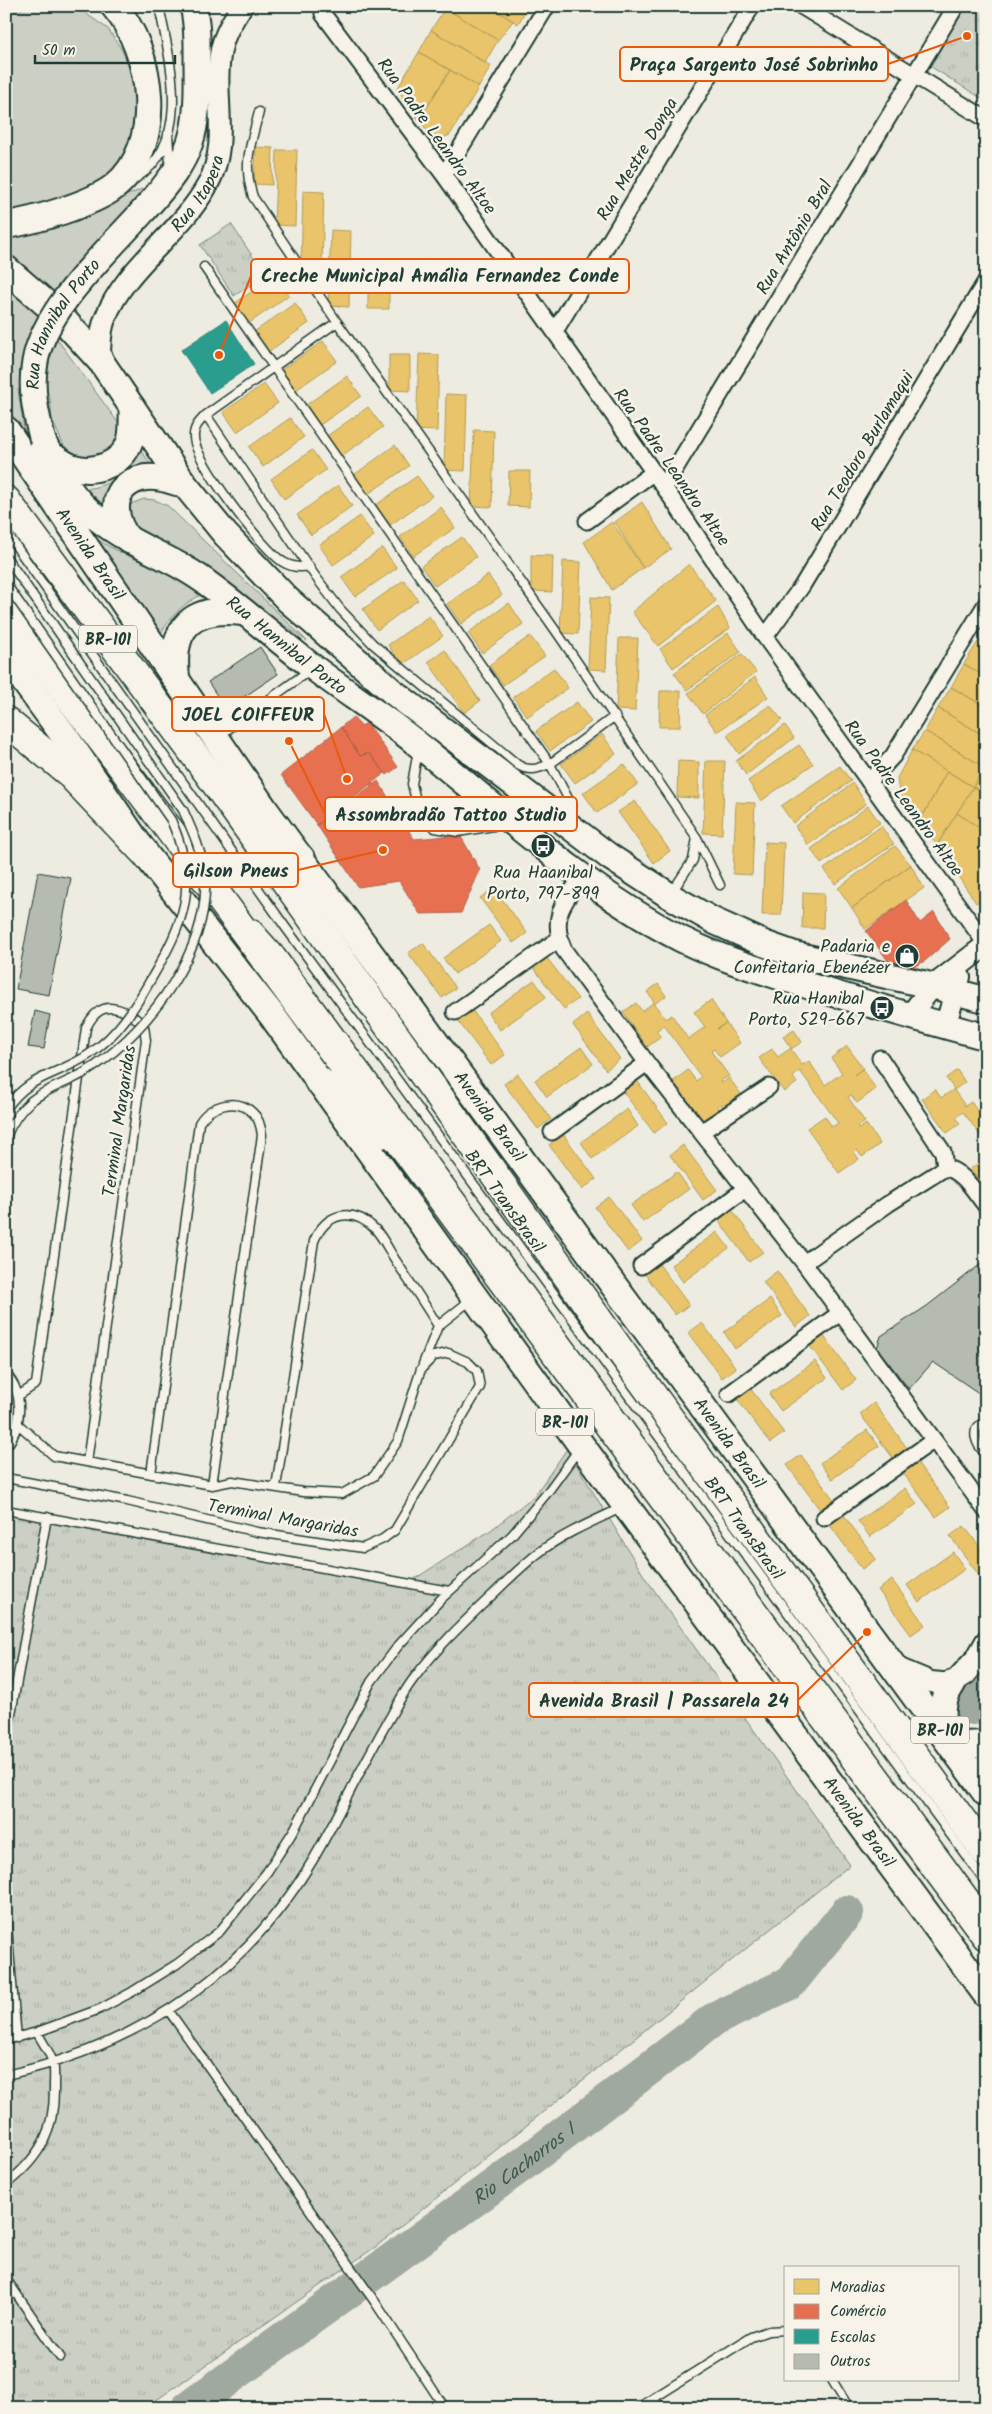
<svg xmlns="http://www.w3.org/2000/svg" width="992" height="2414" font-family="Kalam,sans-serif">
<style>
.green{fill:#cccfc4;stroke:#76867c}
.park{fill:url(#park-tufts);stroke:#76867c}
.homes{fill:#e9c46a;stroke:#ac9c5a}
.shops{fill:#e76f51;stroke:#ab6048}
.schools{fill:#2a9d8f;stroke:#278074}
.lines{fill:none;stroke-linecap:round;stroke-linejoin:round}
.river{stroke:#9fa99f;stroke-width:34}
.building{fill:#b5bbb0;stroke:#1f3d34}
.service-casing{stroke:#1f3d34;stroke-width:11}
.minor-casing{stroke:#1f3d34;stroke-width:19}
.tertiary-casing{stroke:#1f3d34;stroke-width:24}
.primary-casing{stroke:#1f3d34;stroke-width:29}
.trunk-casing{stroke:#1f3d34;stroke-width:30}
.motorway-casing{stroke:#1f3d34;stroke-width:31}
.service{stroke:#f7f3e8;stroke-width:8}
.minor{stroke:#f7f3e8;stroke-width:15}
.tertiary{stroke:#f7f3e8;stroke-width:20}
.primary{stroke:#f7f3e8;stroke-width:25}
.trunk{stroke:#f7f3e8;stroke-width:26}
.motorway{stroke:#f7f3e8;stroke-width:28}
.service-bridge-casing{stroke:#1f3d34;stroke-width:11;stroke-linecap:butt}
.primary-bridge-casing{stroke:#1f3d34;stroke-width:29;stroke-linecap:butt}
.service-bridge{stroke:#f7f3e8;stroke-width:8}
.primary-bridge{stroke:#f7f3e8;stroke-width:25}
.labels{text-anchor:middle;stroke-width:5;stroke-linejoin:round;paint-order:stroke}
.shield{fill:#f7f3e8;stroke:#60746a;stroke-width:1}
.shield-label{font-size:16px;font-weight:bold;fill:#1f3d34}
.street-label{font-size:18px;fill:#1f3d34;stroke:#f7f3e8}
.poi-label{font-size:18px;fill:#1f3d34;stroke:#f7f3e8;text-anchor:end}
.water-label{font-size:19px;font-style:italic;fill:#3f584f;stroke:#f7f3e8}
.leader{fill:none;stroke:#e8590c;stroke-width:2}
.callout-dot{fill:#e8590c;stroke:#f7f3e8;stroke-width:2}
.callout{fill:#f7f3e8;stroke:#e8590c;stroke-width:2}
.callout-label{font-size:19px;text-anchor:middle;font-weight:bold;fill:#1f3d34}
</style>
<defs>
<pattern id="park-tufts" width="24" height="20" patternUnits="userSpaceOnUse" patternTransform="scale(1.25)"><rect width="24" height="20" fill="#cccfc4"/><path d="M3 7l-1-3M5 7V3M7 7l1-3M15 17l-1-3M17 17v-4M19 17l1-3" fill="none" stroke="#afb3a9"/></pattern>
</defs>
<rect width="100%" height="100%" fill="#eeece1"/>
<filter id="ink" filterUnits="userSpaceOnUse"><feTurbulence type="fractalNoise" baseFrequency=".02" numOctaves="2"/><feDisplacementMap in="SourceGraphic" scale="10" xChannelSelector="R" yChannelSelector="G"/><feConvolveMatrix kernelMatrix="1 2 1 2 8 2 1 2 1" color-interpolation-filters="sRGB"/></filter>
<g filter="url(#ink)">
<path class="green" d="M30 7H60L85 13 108 29 122 50 137 83 138 118 127 154 100 190 6 222V14Z
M152 185 126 216 52 294 6 259V234L74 217Z
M6 285 38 313 122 428C115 457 95 461 69 457L52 420 50 398 18 389 25 436 6 405Z
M140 449 158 474 104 520 80 489C109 488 126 475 140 449Z
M144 499 155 500 168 506 307 641 202 569 131 531 124 511 133 503Z
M91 535C126 560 170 570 207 592 184 603 175 611 161 633Z"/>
<path class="park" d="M967 6H986V101L928 65Z
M231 224 265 275 234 296 200 245Z
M567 1449 644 1576 850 1865 378 2245 145 2408H6V1507L413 1580 491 1530 534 1496Z"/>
<path class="homes" d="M446 6H489L513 21 498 40 445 8Z
M489 6H528L518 24Z
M445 8 498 40 485 63 431 30Z
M431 30 491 66 479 87 419 52Z
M419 52 450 70 419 120 397 89Z
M450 70 479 87 450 135 441 139 433 138 419 120Z
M256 147 273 148 272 185 254 184Z
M277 150H297L295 226 274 225Z
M303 191 324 192 322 268 301 267Z
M331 230 351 231 349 307 328 306Z
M368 273H389V309H368Z
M275 275 289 295 248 324 234 304Z
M295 303 309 323 268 352 254 332Z
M323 341 337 361 296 390 281 370Z
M419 354 439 355 437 431 416 430Z
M389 355H410V391L389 390Z
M347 376 361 396 320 425 306 405Z
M264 384 278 403 237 432 223 412Z
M446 394 467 395 465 471 444 470Z
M368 407 383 427 341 456 327 436Z
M290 418 304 437 263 467 249 447Z
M474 430 494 431 492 507 471 506Z
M395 445 409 466 368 494 354 475Z
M312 450 326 470 284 499 271 479Z
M509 471H530L529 507 508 506Z
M417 476 432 496 390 525 376 505Z
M338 485 352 506 311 535 297 515Z
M642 502 671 549 643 568 615 522Z
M441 507 455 528 413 556 400 537Z
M360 516 374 536 333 565 319 545Z
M612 522 643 568 612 590 584 542Z
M462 537 476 557 435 586 421 566Z
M382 548 397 568 355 597 341 577Z
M531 555 553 556 552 592 531 591Z
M563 561 581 562 578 634 560 633Z
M689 564 716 601 658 646 632 612Z
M488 575 502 595 461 624 447 604Z
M404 580 418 600 377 630 363 609Z
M591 597 609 598 606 670 588 669Z
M509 603 523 624 482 653 468 633Z
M718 607 730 628 673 668 660 649Z
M429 616 443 636 402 665 388 645Z
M728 633 741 652 687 690 674 673Z
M530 636 545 656 503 685 489 665Z
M619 638H638L635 711 616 710Z
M979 640 986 645V677L964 664Z
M445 650 480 701 464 713 428 662Z
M742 654 756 672 703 714 688 693Z
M964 664 986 677V707L951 687Z
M554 668 568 688 527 717 513 697Z
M755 677 768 697 717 732 705 715Z
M951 687 986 707V737L938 708Z
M660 691H681L680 727H659Z
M577 702 591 722 550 751 536 731Z
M770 705 782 720 739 754 727 735Z
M938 708 986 737 984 767 925 731Z
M785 725 794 738 746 775 736 761Z
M925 731 984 767 973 787 912 750Z
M602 734 616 754 575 783 561 764Z
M799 745 813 764 761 801 748 781Z
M912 750 947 771 919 823 899 793 897 778Z
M678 761 699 762V798L677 797Z
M706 761H725L722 834 703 833Z
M624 764 638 784 597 813 583 793Z
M986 765V794L973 787Z
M840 766 851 781 793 823 781 806Z
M947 771 973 787 937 845 919 823Z
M853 783 866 804 808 845 795 826Z
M973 787 986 794V832L957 813Z
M635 801 670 851 654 863 618 812Z
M736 802 755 803 752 875 733 874Z
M868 806 880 823 821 864 811 849Z
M957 813 986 832V897L976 903 937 845Z
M881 826 894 844 835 884 824 869Z
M765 842 784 843 781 915H762Z
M895 846 911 865 852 908 838 888Z
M911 865 924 888 865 929 852 908Z
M494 888 527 933 513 943 480 898Z
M803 892 824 893 823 928H802Z
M489 925 501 941 455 974 443 958Z
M423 943 456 988 442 998 408 953Z
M544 954 578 999 564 1009 531 964Z
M534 980 546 997 500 1030 488 1013Z
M658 984 666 996 654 1004 666 1019 672 1015 688 1039 705 1027 694 1012 711 1000 726 1023 717 1029 726 1023 740 1043 720 1057 714 1049 711 1051 729 1076 720 1081 722 1083 729 1078 744 1098 725 1111 721 1104 717 1106 722 1113 703 1127 671 1083 688 1070 696 1081 701 1077 664 1025 656 1031 661 1037 647 1047 623 1012 636 1003 642 1011 654 1002 647 992Z
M472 1010 505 1055 491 1065 458 1021Z
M587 1014 620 1059 606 1070 573 1025Z
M794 1030 802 1042 791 1049 802 1065 809 1061 825 1085 842 1073 831 1058 847 1046 863 1068 854 1075 862 1069 876 1089 857 1103 851 1095 848 1097 865 1122 857 1127 859 1129 866 1124 880 1144 862 1157 857 1150 854 1152 859 1159 839 1173 807 1128 825 1116 832 1127 838 1123 800 1071 793 1077 797 1083 784 1092 759 1058 772 1049 778 1057 791 1048 783 1037Z
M581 1047 593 1064 547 1097 535 1080Z
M957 1070 965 1082 954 1090 965 1106 971 1102 986 1123V1143L963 1112 956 1117 960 1124 947 1133 922 1099 935 1089 941 1098 954 1089 946 1078Z
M518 1074 551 1119 538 1129 504 1084Z
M635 1078 668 1123 654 1133 621 1089Z
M627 1109 638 1126 592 1159 581 1142Z
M563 1134 596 1179 582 1190 549 1145Z
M683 1145 717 1190 703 1200 670 1155Z
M986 1158V1191L970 1169Z
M677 1172 689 1189 643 1222 631 1205Z
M609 1197 642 1241 628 1252 595 1207Z
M730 1207 763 1252 749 1262 716 1217Z
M717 1232 729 1248 683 1282 671 1265Z
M656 1260 689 1305 675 1315 642 1270Z
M777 1271 810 1316 796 1327 763 1282Z
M770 1299 782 1316 735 1349 724 1332Z
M702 1323 736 1368 722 1378 688 1333Z
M823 1335 856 1380 843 1390 809 1345Z
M815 1361 827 1378 781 1411 769 1394Z
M750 1388 784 1433 770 1443 737 1399Z
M874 1403 907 1448 893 1458 860 1414Z
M867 1430 879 1446 832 1479 820 1463Z
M801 1455 834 1500 820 1510 787 1465Z
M917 1462 950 1507 936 1517 903 1473Z
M905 1488 917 1504 870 1537 858 1521Z
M843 1514 876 1559 862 1569 829 1524Z
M964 1526 986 1555V1579L983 1581 950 1536Z
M953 1552 965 1569 919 1602 907 1585Z
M892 1580 925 1625 911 1635 878 1590Z"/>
<path class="shops" d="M353 717 361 726 367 723 398 767 387 775 369 753 360 756 341 727Z
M341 727 360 756 369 753 385 773 317 825 281 775Z
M378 781 414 839 460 835 480 870 461 913 420 914 399 881 358 887 317 825Z
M906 900 920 923 934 912 950 939 925 961 913 967 889 962 866 931Z"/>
<path class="schools" d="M226 320 254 364 210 393 181 350Z"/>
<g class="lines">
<g class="river">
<path d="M973 1708 986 1687"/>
<path id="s1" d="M188 2408 522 2165 713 2020 790 1983 847 1912"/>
</g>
</g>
<path class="building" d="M260 647 278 674 226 709 208 682Z
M38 872 71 878 49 995 16 989Z
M35 1011 50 1015 44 1049 28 1047Z
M986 1260V1398L933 1362 909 1389 877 1348 881 1336 927 1306Z"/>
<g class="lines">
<defs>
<path id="service" d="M259 112C251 144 242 164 253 197L337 322 558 634 697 838 693 860 672 892
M168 134 170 165
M136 178C193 143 170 60 159 6
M204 267 550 764C537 769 530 772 518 765L373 644 340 609 315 576 206 415
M6 532 286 928 986 1883
M309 566C299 568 291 567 283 562 262 549 195 461 194 438 193 428 199 422 206 415L337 322
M220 735 310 670
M418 750 412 784 418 809 435 828 458 832 505 824
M572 806 550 764 615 716
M697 838 720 885
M255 924 280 952 986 1911
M438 1326 472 1299
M6 1374C25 1394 22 1427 6 1447
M18 1396 36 1384 86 1028C96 1007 109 1003 129 1014 134 1017 141 1022 144 1027 145 1031 145 1036 146 1040L87 1462
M986 1422C968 1428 976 1445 986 1454
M151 1474 199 1123C210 1105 237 1097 253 1113 259 1118 261 1127 262 1135L212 1485
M6 1478 127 1501 257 1532 363 1548 383 1539 395 1530 480 1387 477 1371 468 1362 448 1353 434 1356 421 1369 398 1441 374 1476 342 1494 303 1492 232 1481 212 1485 54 1456 18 1424
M276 1487 314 1241C326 1213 352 1206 375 1229 383 1237 389 1251 396 1261 410 1283 425 1304 438 1326L423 1364
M6 1510 449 1591
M962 1684 970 1679 984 1662
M6 1741 47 1517
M6 1917 17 2038
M169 2011 375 2302 445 2408
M6 2040 37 2032 100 2009 132 1992 177 1964 220 1931 267 1872 294 1830 371 1682 398 1646 441 1599 512 1535 547 1493 579 1449
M6 2075C145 2044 253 1970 322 1844 346 1801 367 1756 392 1714 399 1701 406 1688 415 1677 436 1649 461 1625 486 1601 504 1584 521 1566 541 1551 565 1533 594 1521 621 1508
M6 2184C41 2157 55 2130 54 2086 54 2079 55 2069 53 2063 50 2052 42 2042 37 2032
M6 2279 60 2357
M832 2380 849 2408
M654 2398 660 2408
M638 2408 751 2337 768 2331 786 2330"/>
<path id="minor" d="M801 6 986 119
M323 14 444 175 664 487 765 637 986 944
M444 175 547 6
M555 331 752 6
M664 487 956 6
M587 521 654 472
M765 637 802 586 986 281
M869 782 893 756 986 604
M582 877C563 903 550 917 564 950L647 1063 701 1132
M455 1012 559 939
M880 1058 943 1152 945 1168
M769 1087 701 1132 804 1263 986 1511
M552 1132 647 1063
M804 1263 888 1204 945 1168C963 1170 975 1193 986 1206
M641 1266 745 1189
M729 1394 840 1313
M824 1518 934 1440"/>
<g id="tertiary">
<path id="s2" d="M100 360C100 347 100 332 105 319 125 266 181 234 208 184 231 141 212 95 221 50 224 34 233 20 242 6"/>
<path d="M909 1016 933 986 986 945"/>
<path d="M945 1026 960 977"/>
<path d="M895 1667 931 1682 952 1684 977 1657 986 1641"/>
<path d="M976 1778 986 1763"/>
</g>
<g id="primary">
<path d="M145 209C194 154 198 137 197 63 197 44 198 25 193 6"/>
<path d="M100 360 185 485 225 534 288 600 393 692 610 857 670 896 714 921 765 944 796 955 933 986 986 1000"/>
<path id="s3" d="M43 441C55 467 68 493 90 512 126 545 173 556 211 586 246 612 279 641 314 668 347 693 383 716 415 742 501 811 583 888 681 939 719 958 759 970 799 983 861 1002 923 1020 986 1037"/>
<path d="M49 453C56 458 64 464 72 467 94 474 122 465 130 441 133 431 132 417 132 407"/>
<path d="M130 541C113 521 108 488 139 479 154 474 171 481 185 485"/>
</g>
<g id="trunk">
<path d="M6 225C34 221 92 204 114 187 166 146 153 51 114 6"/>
<path d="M6 269 57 313 100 360"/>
<path id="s4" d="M6 430 265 810 986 1793"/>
<path id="s5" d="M6 656 68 741 143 851 271 1014 581 1445 986 1994"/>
<path d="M176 677C170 626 193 606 243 612"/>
<path d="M952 1684C940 1700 941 1719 946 1737L964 1745 986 1744"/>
</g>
<path id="motorway" d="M6 500 211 777 627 1360 986 1853
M6 613 168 828 986 1936
M6 721 68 772 143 851
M249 812 300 858
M318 1080 381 1134"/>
</defs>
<use href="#service" class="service-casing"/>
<use href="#minor" class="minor-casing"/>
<use href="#tertiary" class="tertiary-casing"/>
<use href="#primary" class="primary-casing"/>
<use href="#trunk" class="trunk-casing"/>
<use href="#motorway" class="motorway-casing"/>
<use href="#service" class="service"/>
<use href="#minor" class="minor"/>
<use href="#tertiary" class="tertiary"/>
<use href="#primary" class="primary"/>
<use href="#trunk" class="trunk"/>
<use href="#motorway" class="motorway"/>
<defs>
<path id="service-bridge" d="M6 557 183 810C193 832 203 854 205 879 209 949 151 1027 95 1066 58 1092 27 1086 6 1137
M6 584 171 820C200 886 185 921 150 981 134 1009 118 1034 91 1053 61 1075 30 1073 6 1109"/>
<g id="primary-bridge">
<path id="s6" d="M43 441C36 415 30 389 35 362 44 308 109 250 145 209"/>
</g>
</defs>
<use href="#service-bridge" class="service-bridge-casing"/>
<use href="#primary-bridge" class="primary-bridge-casing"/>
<use href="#service-bridge" class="service-bridge"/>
<use href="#primary-bridge" class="primary-bridge"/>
</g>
</g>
<defs>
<symbol id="bus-disc" viewBox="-11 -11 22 22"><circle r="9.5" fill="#1f3d34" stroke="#f7f3e8"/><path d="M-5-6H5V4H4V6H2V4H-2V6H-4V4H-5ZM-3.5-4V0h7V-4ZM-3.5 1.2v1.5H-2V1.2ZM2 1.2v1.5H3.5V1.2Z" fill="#fff"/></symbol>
<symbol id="shop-disc" viewBox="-11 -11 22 22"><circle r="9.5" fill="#1f3d34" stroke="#f7f3e8"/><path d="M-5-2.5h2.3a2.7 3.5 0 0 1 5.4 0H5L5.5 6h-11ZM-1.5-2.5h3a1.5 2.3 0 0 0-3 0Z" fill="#fff"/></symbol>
</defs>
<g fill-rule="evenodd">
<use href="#bus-disc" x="529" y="832" width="28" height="28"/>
<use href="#shop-disc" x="893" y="942" width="28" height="28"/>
<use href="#bus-disc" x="868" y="994" width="28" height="28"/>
</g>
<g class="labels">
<g class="shield">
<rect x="79" y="625.5" width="58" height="27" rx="4"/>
<rect x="536" y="1408.5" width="58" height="27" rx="4"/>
<rect x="911" y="1716.5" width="58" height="27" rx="4"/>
</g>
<g class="shield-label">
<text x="108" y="645">BR-101</text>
<text x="565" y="1428">BR-101</text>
<text x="940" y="1736">BR-101</text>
</g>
<g class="street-label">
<text transform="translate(437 136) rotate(54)" y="6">Rua Padre Leandro Altoe</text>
<text transform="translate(637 159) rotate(-59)" y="6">Rua Mestre Donga</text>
<text dy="6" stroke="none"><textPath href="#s2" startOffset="199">Rua Itapera</textPath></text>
<text transform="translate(794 237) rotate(-59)" y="6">Rua Antônio Bral</text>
<text dy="6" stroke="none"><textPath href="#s6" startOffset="126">Rua Hannibal Porto</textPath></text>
<text transform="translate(862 451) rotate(-59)" y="6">Rua Teodoro Burlamaqui</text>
<text transform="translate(672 467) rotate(55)" y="6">Rua Padre Leandro Altoe</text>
<text dy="6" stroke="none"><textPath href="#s4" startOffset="150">Avenida Brasil</textPath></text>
<text dy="6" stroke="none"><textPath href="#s3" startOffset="324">Rua Hannibal Porto</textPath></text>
<text transform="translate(904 798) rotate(54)" y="6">Rua Padre Leandro Altoe</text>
<text dy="6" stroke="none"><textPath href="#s4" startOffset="840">Avenida Brasil</textPath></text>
<text transform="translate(119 1121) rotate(-82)" y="6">Terminal Margaridas</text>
<text transform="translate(505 1201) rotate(54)" y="6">BRT TransBrasil</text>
<text dy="6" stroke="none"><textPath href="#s4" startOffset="1245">Avenida Brasil</textPath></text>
<text transform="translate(283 1518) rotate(10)" y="6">Terminal Margaridas</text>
<text transform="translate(744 1528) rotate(54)" y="6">BRT TransBrasil</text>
<text dy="6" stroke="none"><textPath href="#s5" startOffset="1445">Avenida Brasil</textPath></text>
</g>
<g class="poi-label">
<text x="543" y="878" text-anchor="middle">Rua Haanibal<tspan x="543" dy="21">Porto, 797-899</tspan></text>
<text x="890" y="952">Padaria e<tspan x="890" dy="21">Confeitaria Ebenézer</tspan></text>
<text x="864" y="1004">Rua Hanibal<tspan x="864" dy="21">Porto, 529-667</tspan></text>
</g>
<g class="water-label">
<text dy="7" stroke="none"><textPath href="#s1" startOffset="415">Rio Cachorros I</textPath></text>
</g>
</g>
<path class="leader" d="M967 36L888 64M219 355L251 276M347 779L324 714M289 741L325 814M383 850L298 870M867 1632L798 1700"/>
<g class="callout-dot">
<circle cx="967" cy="36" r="5"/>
<circle cx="219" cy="355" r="5"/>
<circle cx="347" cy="779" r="5"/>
<circle cx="289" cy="741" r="5"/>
<circle cx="383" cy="850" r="5"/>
<circle cx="867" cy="1632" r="5"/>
</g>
<g class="callout">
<rect x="620" y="47" width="268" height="34" rx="5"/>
<rect x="251" y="259" width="378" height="34" rx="5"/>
<rect x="172" y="697" width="152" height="34" rx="5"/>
<rect x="325" y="797" width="252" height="34" rx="5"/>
<rect x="173" y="853" width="125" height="34" rx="5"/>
<rect x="529" y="1683" width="269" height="34" rx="5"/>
</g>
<g class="callout-label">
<text x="754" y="71">Praça Sargento José Sobrinho</text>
<text x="440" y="282">Creche Municipal Amália Fernandez Conde</text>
<text x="248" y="721">JOEL COIFFEUR</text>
<text x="451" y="821">Assombradão Tattoo Studio</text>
<text x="236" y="877">Gilson Pneus</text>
<text x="664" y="1707">Avenida Brasil | Passarela 24</text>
</g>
<rect width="992" height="2414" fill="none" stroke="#f7f3e8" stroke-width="25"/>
<rect x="12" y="12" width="967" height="2389" fill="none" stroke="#1f3d34" stroke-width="2" filter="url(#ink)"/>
<rect x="784" y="2266" width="175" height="115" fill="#f7f3e8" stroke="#a1aaa0"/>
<rect x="794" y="2279" width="25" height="15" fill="#e9c46a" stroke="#a1aaa0"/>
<text x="830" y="2292" font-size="15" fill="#1f3d34">Moradias</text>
<rect x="794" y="2304" width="25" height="15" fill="#e76f51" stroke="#a1aaa0"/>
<text x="830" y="2316" font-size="15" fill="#1f3d34">Comércio</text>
<rect x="794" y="2329" width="25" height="15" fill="#2a9d8f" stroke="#a1aaa0"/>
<text x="830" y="2342" font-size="15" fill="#1f3d34">Escolas</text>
<rect x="794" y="2354" width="25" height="15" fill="#b5bbb0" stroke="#a1aaa0"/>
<text x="830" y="2366" font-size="15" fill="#1f3d34">Outros</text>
<path d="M35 55v8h140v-8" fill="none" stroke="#1f3d34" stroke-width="2.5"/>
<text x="42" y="55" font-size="15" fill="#1f3d34" stroke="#f7f3e8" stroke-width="4" paint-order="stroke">50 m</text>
</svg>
